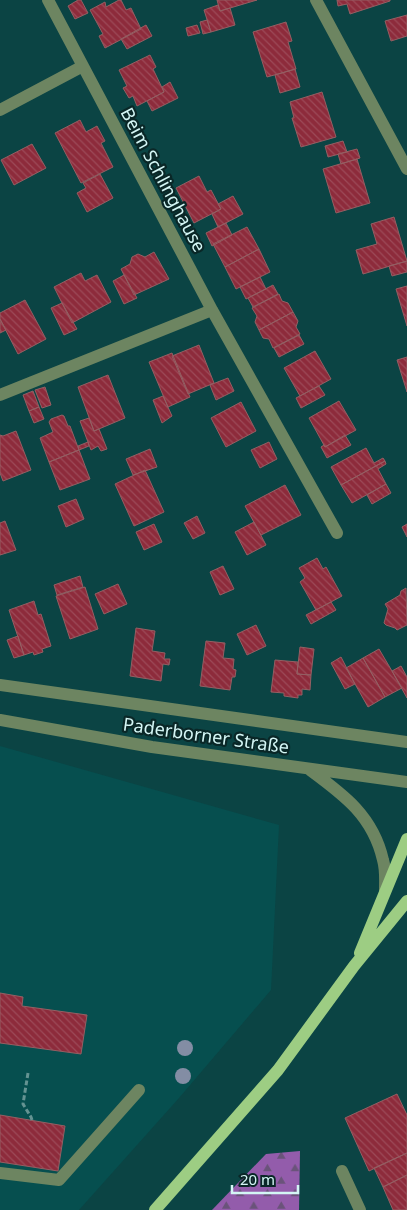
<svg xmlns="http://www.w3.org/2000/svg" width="407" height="1210" font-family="'Noto Sans',sans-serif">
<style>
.built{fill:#064f4f}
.forest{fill:url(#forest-firs)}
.building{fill:url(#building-back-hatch);stroke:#945f63}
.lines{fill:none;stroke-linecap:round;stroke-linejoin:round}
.path{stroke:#649392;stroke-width:3;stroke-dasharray:5 2.5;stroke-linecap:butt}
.minor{stroke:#6d8561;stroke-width:12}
.major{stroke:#9dcd83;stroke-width:12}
.tree{fill:#838da4}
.labels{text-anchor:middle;stroke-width:4.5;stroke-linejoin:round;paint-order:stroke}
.street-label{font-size:18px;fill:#d4f6f5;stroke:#0a2727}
</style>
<defs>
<pattern id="forest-firs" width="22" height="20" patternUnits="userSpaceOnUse" patternTransform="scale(1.25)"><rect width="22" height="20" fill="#935cab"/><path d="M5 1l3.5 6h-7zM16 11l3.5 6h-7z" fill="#6a537a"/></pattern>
<pattern id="building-back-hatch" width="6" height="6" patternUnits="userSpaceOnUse" patternTransform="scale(1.25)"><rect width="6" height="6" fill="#8d2b3b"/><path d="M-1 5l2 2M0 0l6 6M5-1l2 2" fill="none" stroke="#9c4a58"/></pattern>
</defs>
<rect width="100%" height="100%" fill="#0b4444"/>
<path class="built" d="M0 746 279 825 271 990 179 1098 79 1210H0Z"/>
<path class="forest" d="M300 1151 299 1210H212L266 1154Z"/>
<path class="building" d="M78 0H81L88 13 75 19 68 6Z
M119 0H121L126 10 131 8 141 29 105 48 99 36 103 34 90 10 105 2 106 7Z
M217 0H257L220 11Z
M337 0H390V1L350 14 347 4 338 6Z
M218 5 220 11 230 8 235 25 211 32 204 10Z
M407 15V36L391 41 385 21Z
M207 20 211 32 203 34 200 22Z
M286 22 292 41 288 42 296 69 267 77 253 32Z
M146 25 152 36 127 49 121 39Z
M197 25 200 33 188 36 186 28Z
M150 55 156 67 153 69 164 92 137 106 133 96 129 98 123 88 127 86 119 70Z
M295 69 300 87 280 93 275 75Z
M170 82 178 98 152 111 147 101 164 92 162 87Z
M322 92 336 137 301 147 292 118H294L290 102Z
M80 120 86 132 97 126 105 141 101 143 113 167 81 183 55 133Z
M343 141 347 152 328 157 325 146Z
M32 144 46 168 14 185 1 160Z
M357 149 360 158 341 164 338 154Z
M357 159 370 203 336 213 323 169Z
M100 174 113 198 87 212 77 193 86 188 83 183Z
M199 176 207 192 211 190 221 209 194 223 176 188Z
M233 196 243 214 218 227 212 214 221 209 218 204Z
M394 217 407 261 363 274 356 250 377 244 371 224Z
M226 223 232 235 212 246 206 233Z
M247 227 259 249 225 267 213 244Z
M259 249 270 272 236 289 225 267Z
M154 252 169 279 134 295 121 269 130 264 132 257 138 254 145 257Z
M407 261V272L392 276 389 266Z
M81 273 85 281 97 275 111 302 72 323 54 287Z
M124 275 137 298 124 304 113 281Z
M260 277 266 289 246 299 240 287Z
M273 285 278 294 253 307 248 298Z
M407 286V326L396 289Z
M279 294 282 301 288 303 293 312 259 330 255 322 257 316 252 308Z
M25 300 46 339 18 354 0 319V313Z
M62 303 77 329 64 335 51 308Z
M293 312 298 321 296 327 300 334 273 348 269 339 263 338 259 330Z
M0 319 6 330 0 333Z
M299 335 304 344 279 357 274 348Z
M199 345 214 383 188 394 172 356Z
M315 351 331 379 300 396 284 368Z
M172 353 190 397 168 407 149 362Z
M407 357V392L397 360Z
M108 375 125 418 94 431 78 387Z
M228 378 234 391 216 400 210 385Z
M319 386 325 395 301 408 296 398Z
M45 387 51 405 42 408 35 390Z
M33 391 39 407 29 411 23 395Z
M163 396 172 416 162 423 153 400Z
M339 401 356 430 325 447 309 418Z
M241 402 256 431 226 447 211 418Z
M39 407 44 419 34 423 29 411Z
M62 415 64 416 68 426H70L79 450 49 462 40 438 53 432 49 422 51 419Z
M89 418 94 431 99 429 107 449 101 451 98 446 91 450 80 421Z
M16 431 31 470 3 481 0 473V435L3 436Z
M345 435 351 445 327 458 321 447 324 445 325 447Z
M88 442 89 446 79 450 78 446Z
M269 442 277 459 260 468 251 450Z
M366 448 374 463 383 458 385 461 341 485 331 467Z
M150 449 157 467 133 475 126 459Z
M79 450 90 479 60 490 49 462Z
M385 461 386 464 378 469 386 484 352 503 341 485Z
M145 470 164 512 134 526 115 484Z
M386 484 391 493 372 504 367 495Z
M285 485 301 515 261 535 245 506Z
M76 499 84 519 66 527 58 506Z
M197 516 205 533 193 539 184 523Z
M5 521 16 550 0 555V523Z
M254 522 266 545 247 555 235 532Z
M154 524 162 542 144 550 136 532Z
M407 524V537L402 527Z
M317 558 323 569 326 567 342 596 316 610 300 582 305 578 299 568Z
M223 566 234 589 220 595 210 572Z
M80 576 83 587 57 595 54 585Z
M118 584 127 604 104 614 95 594Z
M85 587 98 629 70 639 56 596Z
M406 588 407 625 397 630 395 628 386 625 384 623 388 609 385 604 400 595 401 591Z
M34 601 38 615 41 614 51 646 42 649 43 652 34 655 33 652 24 655 9 610Z
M331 602 336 610 311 624 306 615Z
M256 625 266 646 247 655 237 634Z
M136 628 155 631 152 651 165 653 164 659H170L169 665 163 664 161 681 130 676Z
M18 636 24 655 14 658 7 640Z
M206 641 225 643 223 658 234 659 233 669 236 670 235 677H232L230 690 200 686Z
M300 647 314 649 311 675 297 674Z
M379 649 402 688 385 697 363 658Z
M341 657 355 684 345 689 331 663Z
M363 658 385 697 368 707 346 668Z
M275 660 298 662 297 674 311 675 310 690 302 689V695H298V698L284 696V693L271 692Z
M401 666 407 677V698L392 671Z
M0 993 23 997 22 1006 87 1015 81 1054 0 1043Z
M397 1094 407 1115V1153L369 1171 345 1118Z
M0 1115 65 1126 58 1171 0 1162Z
M407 1153V1175L383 1187 374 1168Z
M407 1175V1210H393L383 1187Z"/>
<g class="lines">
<path class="path" d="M28 1073 23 1104 31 1117 32 1120"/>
<path class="minor" d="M48 0 212 310 337 533
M316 0 407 169
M0 110 83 66
M0 395 212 310
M0 685 407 742
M0 720 152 747 407 782
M310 770C344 795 373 816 383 860 386 870 385 881 385 891
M342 1171 360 1210
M0 1173 59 1180 139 1090"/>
<path class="major" d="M360 953 407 839
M155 1210 278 1070 354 966 407 901"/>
</g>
<g class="tree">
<circle cx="185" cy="1048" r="8"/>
<circle cx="183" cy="1076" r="8"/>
</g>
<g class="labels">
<g class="street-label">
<text transform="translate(163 180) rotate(62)" y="6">Beim Schlinghause</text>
<text transform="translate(206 736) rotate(8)" y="6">Paderborner Straße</text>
</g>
</g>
<path d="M232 1185v8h66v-8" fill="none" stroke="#d4f6f5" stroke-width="2.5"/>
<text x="240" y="1185" font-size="15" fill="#d4f6f5" stroke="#0a2727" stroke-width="4" paint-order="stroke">20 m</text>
</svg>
